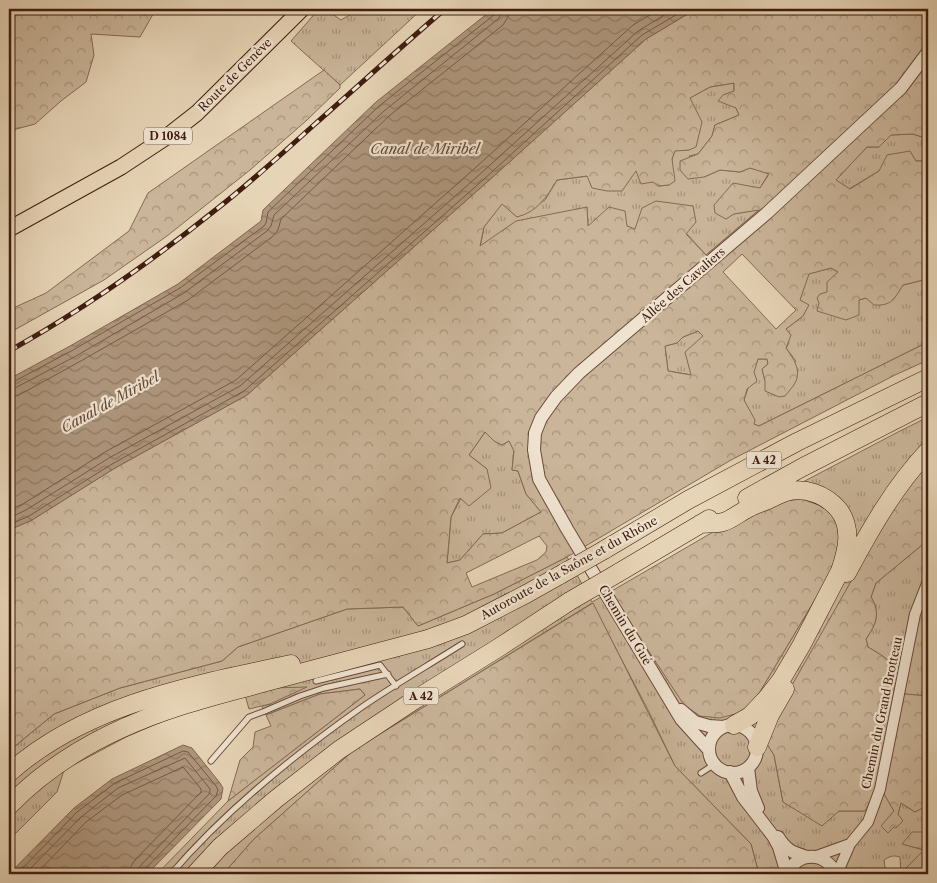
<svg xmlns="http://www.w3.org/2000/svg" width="937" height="883" font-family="'Libre Caslon Text',serif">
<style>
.grass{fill:url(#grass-tufts);stroke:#856954}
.forest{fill:url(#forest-crowns);stroke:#856954;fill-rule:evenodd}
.water{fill:url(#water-waves);stroke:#826651}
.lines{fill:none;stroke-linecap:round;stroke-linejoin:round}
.shore{stroke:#775a46;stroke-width:1}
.service-casing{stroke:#6a4b39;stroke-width:7}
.minor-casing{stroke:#6a4b39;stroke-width:12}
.tertiary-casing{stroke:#6a4b39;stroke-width:14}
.primary-casing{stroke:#401d0f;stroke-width:17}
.motorway-casing{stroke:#401d0f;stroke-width:19}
.service{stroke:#efe3d0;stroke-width:5}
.minor{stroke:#efe3d0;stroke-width:10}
.tertiary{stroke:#efe3d0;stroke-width:12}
.primary{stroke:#e6d4b6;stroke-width:15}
.motorway{stroke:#e6d4b6;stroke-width:18}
.rail-casing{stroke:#401d0f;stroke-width:5}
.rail{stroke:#efe3d0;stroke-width:3;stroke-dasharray:9;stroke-linecap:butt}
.motorway-bridge-casing{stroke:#401d0f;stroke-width:19;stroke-linecap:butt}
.motorway-bridge{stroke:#e6d4b6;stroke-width:18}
.labels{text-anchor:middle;stroke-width:4.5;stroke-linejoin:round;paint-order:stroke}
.shield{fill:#efe3d0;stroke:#745849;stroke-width:1}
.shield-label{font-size:11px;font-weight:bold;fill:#401d0f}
.street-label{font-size:12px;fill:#401d0f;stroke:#efe3d0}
.water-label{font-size:14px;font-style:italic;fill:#664736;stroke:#efe3d0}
</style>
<defs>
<pattern id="grass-tufts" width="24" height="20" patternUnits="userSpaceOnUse" patternTransform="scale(1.25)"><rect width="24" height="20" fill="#cab59a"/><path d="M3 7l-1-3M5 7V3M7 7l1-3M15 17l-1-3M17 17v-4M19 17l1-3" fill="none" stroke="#a5937c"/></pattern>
<pattern id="forest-crowns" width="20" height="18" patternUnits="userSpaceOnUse" patternTransform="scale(1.25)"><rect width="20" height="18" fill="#cab59a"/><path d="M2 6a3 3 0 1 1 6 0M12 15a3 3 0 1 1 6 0" fill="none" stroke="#a5937c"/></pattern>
<pattern id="water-waves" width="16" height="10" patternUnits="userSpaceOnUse" patternTransform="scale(1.25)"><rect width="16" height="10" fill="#ae967d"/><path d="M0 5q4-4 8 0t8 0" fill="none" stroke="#8f7a65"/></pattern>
</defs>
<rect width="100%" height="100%" fill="#e6d4b6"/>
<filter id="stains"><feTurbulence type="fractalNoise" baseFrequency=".004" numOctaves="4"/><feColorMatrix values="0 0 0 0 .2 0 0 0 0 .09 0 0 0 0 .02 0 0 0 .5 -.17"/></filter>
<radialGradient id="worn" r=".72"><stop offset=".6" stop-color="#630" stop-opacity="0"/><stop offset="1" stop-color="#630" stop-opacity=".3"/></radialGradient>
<path class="grass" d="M319 9H325L341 20 360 9H422L340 85 291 41Z
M734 83V92L723 95 736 108 739 115 715 125 712 136 698 154 689 156 704 177 720 170 740 172 750 168 769 173 760 188 734 214 760 209 706 255 686 233 635 230 627 226H588L587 207 480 247 484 227 502 203 517 217 545 200 557 180 588 176 637 171 659 186 669 185 672 159 675 150H689L690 98 710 87Z
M913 134 922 137 928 135V161H916L879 171 849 189 836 180 867 147H879L891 135Z
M831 268 838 272 859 300 866 298 893 300 903 285 923 280 928 282V342L759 426 753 424 744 400 758 359H767L768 364 762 369 765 381 796 361 786 348 789 343 786 329 803 316 808 305 800 300 808 274Z
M698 331 704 336 692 375 668 371 665 346 677 343 683 337Z
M928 417V463L852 580 780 708 767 744 774 755 783 802 839 811H865L872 798 885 794 894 811 882 826 898 814 901 803 915 812 928 805V823L926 832 903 844 924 850 907 867 903 874H901L900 857C893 855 890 856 884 860L886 874H759L751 844 675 766 647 708 592 603 354 750 254 839 223 874H157L228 801 365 695 360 689 320 694 266 715 262 706 271 704V688L175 716 126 737 64 770 57 792 9 840V751L54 714 120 688 222 661 238 647 347 609 403 607 418 626 494 594 567 557 592 602 610 592 755 700 832 571 761 504 898 432Z
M485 432 494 441 502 445 509 441 514 450 512 470 518 471 526 494 541 512 502 533 483 534 460 560 447 563 451 517 461 498 487 469 469 455Z
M928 510V679L926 696 893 693C896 663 893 662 868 647L866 639C876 624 881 614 871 597L876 583 922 545Z"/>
<path class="forest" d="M9 9H156L140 37 91 34 94 55 86 82 61 101 35 124 9 131Z
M696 9H928V135L922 137 913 134 891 135 879 147H867L836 180 850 189 879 171 887 155 910 151 916 161H928V282L923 280 903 285C894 299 892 306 874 305L866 298 859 300V315L846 320 817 311 819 303 817 298 820 294 827 292V282L838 272 831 268 809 274 800 300 809 305 803 316 786 329 791 335 786 348C793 358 802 370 795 383 793 387 788 392 785 396L779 397 765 391V381L762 369 768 364 767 359H758L754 372 757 381 747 389 744 400 755 420 754 424 759 426 928 342V360L895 375 731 460 567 557 494 594 418 626 403 607 347 609 238 647 222 661 120 688 54 714 9 751V530L32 520 115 468 247 395 486 183 646 39ZM734 83V91L723 95 718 101 736 108 739 115 715 125 712 136 698 154 680 161V170L688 179 704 177 720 170 740 172 750 168 769 174 760 188 733 183 714 205 715 213 726 219 734 214 759 210 706 255 686 234 696 222 693 206 656 201 642 208 635 229 627 226 625 211 609 207 588 226 587 207 516 221 480 246 484 227 502 204 517 217C537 212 547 197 557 180L587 176 592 188 607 191H622L636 171 641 184 653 182 658 186 669 185 675 181 672 159 675 151 689 150 696 147 702 122 690 98 710 87ZM742 254 796 310 776 329 723 272ZM698 331 703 336 685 352 691 375 668 371 665 346 677 343 683 337ZM485 432 494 441 502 445 509 441 514 451 512 470 518 471 526 494 541 512 502 533 483 534 460 560 447 563 451 517 460 498 469 506 491 488 487 469 469 455ZM539 536 547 546 546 552 537 560 472 587 466 573Z
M324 70 340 85V88L307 120 250 170 167 236 104 280 9 333V310L46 293 129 231 148 193Z
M928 463V510L922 545 876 583 871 597C881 614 876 624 866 639L868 647C893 662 896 663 894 693L928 696V805L915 812 901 803 898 814 903 821 896 828 894 827 888 833 881 826 894 811 884 794 872 798 865 811H839L822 826 783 802 774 755 767 744 779 708 899 497Z
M802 499 827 508 837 524 839 540 832 571 755 700 739 713 720 718 700 716 684 705 610 592 761 504Z
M593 603 675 766 751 844 759 874H223L254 839 354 750Z
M307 687 270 704 249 709 245 695 271 688Z
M360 689 365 695 228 801 240 760 253 747 255 732 271 726 266 715 320 694Z
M928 823V874H903L907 867 924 850 902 844 912 832H926Z"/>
<path class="water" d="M493 9H696L646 39 486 183 247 395 115 468 32 520 9 530V379L70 346 178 284 261 221 263 210 376 102Z
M183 745 192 748 220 783 223 788 221 799 147 874H9L74 808 112 779Z"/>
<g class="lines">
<path class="shore" d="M9 383 13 382 73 350 180 288 264 226 266 223 268 212 379 106 494 15 496 9
M9 389 15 388 76 356 184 293 267 231 271 226 274 215 384 111 498 19 501 14 502 9
M9 396 19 395 79 362 188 300 272 237 278 230 281 219 389 116 503 25 508 17 510 9
M9 510 23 504 105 452 236 380 474 169 633 25 660 9
M9 518 26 510 109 458 240 386 479 175 638 31 674 9
M9 525 29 516 112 464 244 391 483 180 642 35 686 9
M17 874 77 812 115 783 183 751 188 752 216 786 218 790 216 796 145 869 144 874
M25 874 81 817 118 788 185 758 210 789V793L141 865 138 869V874
M36 874 86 822 122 795 183 767 201 789V792L135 860 131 866 130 874"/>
<defs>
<path id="service" d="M316 681 380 665 396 686
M211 761 249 717 265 711 300 696 324 688 388 674
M701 773 715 764
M171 874C225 811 294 755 362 707 394 685 429 665 462 644"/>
<path id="minor" d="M814 857 850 844
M837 874 850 844 868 822 880 789 915 614 928 581"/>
<path id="tertiary" d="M681 710 695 722 709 726 724 727
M709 749a24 24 0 1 1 48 0a24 24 0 1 1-48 0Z
M709 750 681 719 567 529 539 479 534 450 535 433 541 418 556 397 579 373 767 213 901 88 928 52
M748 768 751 791 758 808
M730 772 743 797 773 836 779 847 787 874
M778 837C787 851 792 852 807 857
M787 874C798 851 825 851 836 874"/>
<path id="primary" d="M9 229 121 167 165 138 197 113 302 9"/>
<path id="motorway" d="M747 498 803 467 928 403
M700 524C707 523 716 524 723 522 731 520 739 513 747 509 753 505 761 503 768 500 774 497 780 494 786 492 805 487 825 494 838 509 853 527 847 551 840 571L801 646 781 680 767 698 750 716 734 725
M604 550 688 500 797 442 928 378
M618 573 709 519
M847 573C870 530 894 487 928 451
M757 747 770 715 785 689
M9 773C86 704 193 685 291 664
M9 806C55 758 118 726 181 706 209 697 238 690 266 682 320 668 374 653 428 639L466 625 528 593 560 575
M195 874 220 847 276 799 339 750 416 699 498 648 570 601"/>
</defs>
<use href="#service" class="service-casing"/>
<use href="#minor" class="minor-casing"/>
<use href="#tertiary" class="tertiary-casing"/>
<use href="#primary" class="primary-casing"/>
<use href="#motorway" class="motorway-casing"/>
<use href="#service" class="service"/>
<use href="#minor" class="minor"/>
<use href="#tertiary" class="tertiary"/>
<use href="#primary" class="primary"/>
<use href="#motorway" class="motorway"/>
<defs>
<path id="rail" d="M9 351C83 310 152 261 218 208 251 182 283 153 315 124 358 86 401 47 445 9"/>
</defs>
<use href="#rail" class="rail-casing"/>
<use href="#rail" class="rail"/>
<defs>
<path id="motorway-bridge" d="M560 575 604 550
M570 601 618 573"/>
</defs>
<use href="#motorway-bridge" class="motorway-bridge-casing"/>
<use href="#motorway-bridge" class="motorway-bridge"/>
</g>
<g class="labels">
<g class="shield">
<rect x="144" y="127.5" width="48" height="17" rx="4"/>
<rect x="746.5" y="451.5" width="35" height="17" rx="4"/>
<rect x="403.5" y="687.5" width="35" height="17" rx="4"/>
</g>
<g class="shield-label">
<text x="168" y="140">D 1084</text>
<text x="764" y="464">A 42</text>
<text x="421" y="700">A 42</text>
</g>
<g class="street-label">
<text transform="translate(235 75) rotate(-45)" y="4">Route de Genève</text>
<text transform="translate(683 285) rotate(-41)" y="4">Allée des Cavaliers</text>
<text transform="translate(569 568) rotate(-29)" y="4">Autoroute de la Saône et du Rhône</text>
<text transform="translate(625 625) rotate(59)" y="4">Chemin du Gué</text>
<text transform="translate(882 713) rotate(-78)" y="4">Chemin du Grand Brotteau</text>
</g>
<g class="water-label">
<text x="425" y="154">Canal de Miribel</text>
<text transform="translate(110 402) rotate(-29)" y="5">Canal de Miribel</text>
</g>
</g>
<rect width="937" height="883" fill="none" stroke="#e6d4b6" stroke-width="30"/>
<rect x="10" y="10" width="917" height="863" fill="none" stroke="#401d0f" stroke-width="2.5"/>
<rect x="15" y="15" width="907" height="853" fill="none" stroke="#401d0f"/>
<rect width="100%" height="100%" filter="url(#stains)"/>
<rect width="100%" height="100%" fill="url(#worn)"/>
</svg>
